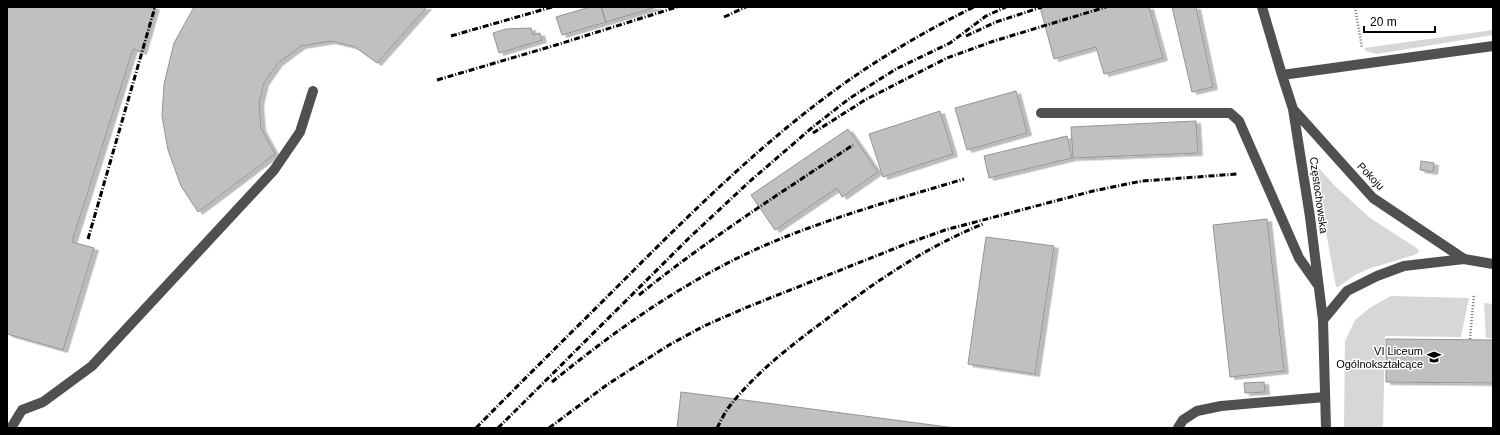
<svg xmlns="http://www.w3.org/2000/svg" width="1500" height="435" font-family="Helvetica,sans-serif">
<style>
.green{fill:#d7d7d7}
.building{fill:#c0c0c0;stroke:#949494;filter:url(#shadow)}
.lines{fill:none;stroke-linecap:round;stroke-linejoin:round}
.path{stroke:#727272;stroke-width:2.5;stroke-dasharray:1 2;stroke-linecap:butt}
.minor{stroke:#505050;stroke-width:10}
.rail{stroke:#000;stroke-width:3;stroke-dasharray:6 2 1 2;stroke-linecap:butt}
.labels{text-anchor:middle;stroke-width:3;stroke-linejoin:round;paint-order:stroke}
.street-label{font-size:11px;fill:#000;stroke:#fff}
.poi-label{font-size:11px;fill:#000;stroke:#fff;text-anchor:end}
</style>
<defs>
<filter id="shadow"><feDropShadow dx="4.5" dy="2.5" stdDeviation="0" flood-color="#0004"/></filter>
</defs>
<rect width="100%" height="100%" fill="#fff"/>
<path class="green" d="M1493 30V35L1377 54 1366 51 1364 48Z
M1312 165H1316L1335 186 1370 218 1418 249 1419 252 1414 255 1371 268 1355 275 1338 287H1336L1325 226 1310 167Z
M1391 296 1469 298 1461 337 1385 336 1383 427 1414 428H1344L1345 341 1355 320 1371 307Z
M1484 303 1493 304V338H1486Z"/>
<path class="building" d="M7 7H155L142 52 133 49 72 242 94 248 63 350 7 334Z
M194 7H427L377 63 355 47 331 41 301 46 278 63 264 83 259 103 261 128 275 154 198 212 181 186 168 150 162 116 164 84 174 43Z
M590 7H601L606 22 562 35 556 17Z
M601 7H657L606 22Z
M1040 7H1149L1163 58 1104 74 1096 47 1054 59Z
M1172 7H1196L1213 87 1192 92Z
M531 28 533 35 540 33 542 40 499 53 493 33 506 29Z
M1016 91 1027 133 967 150 955 108Z
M940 111 953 154 883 177 869 134Z
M1196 121 1198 153 1073 158 1071 127Z
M848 129 878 172 842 197 837 188 775 230 751 195Z
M1067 136 1072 158 989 178 984 156Z
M1421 161 1434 163 1433 172 1420 170Z
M1267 219 1284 371 1230 377 1213 225Z
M986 237 1054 246 1035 374 968 364Z
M1386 339 1493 340V383L1386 382Z
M1264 382 1265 392 1245 393 1244 383Z
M681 392 736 399 955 428H677Z"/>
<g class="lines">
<path class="path" d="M1355 7 1362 48
M1470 339 1474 294"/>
<path class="minor" d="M1262 7 1282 75 1293 109 1310 217 1323 320 1326 428
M1282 75 1493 46
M1293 109 1373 198 1464 259
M1041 113H1230L1239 121 1299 258 1318 285
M1323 320 1347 291 1377 276 1404 266 1464 259 1493 264
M11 428 22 410 43 402 92 366 274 170 300 132 313 91
M1178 428 1183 420 1197 411 1221 406 1325 397"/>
<path class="rail" d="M724 17 746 7
M451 36 552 7
M966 36 996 22 1042 7
M437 80 556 45 677 7
M813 133 865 100 947 58 994 41 1106 7
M88 239 155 7
M639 295C707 240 780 193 853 145
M552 382C623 324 699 271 785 237 843 214 904 197 964 179
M476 428C528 375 581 323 634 270 702 202 771 135 849 80 888 53 931 28 974 7
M498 428 689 238 749 182 814 126 850 98 896 69 950 43 986 16 1006 7
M549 428 608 384 669 345 704 326 745 308 906 244 945 230 1093 191 1142 181 1237 174
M717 428C721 421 724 413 729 407 756 372 793 344 828 318 876 281 926 247 983 224"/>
</g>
<defs>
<symbol id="school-bare" viewBox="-9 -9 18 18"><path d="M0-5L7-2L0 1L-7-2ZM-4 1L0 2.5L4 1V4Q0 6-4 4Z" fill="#000" stroke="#fff" stroke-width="2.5" paint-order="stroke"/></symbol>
</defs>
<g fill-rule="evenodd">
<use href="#school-bare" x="1424" y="347" width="20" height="20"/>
</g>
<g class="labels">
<g class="street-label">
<text transform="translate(1371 176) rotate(46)" y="4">Pokoju</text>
<text transform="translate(1319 195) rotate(82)" y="4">Częstochowska</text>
</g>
<g class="poi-label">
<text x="1423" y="355">VI Liceum<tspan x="1423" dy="13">Ogólnokształcące</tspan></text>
</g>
</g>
<rect width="1500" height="435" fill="none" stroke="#000000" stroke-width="16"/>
<path d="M1364 26v6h71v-6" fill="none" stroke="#000000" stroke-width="2"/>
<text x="1370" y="26" font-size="12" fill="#000000" stroke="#ffffff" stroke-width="3" paint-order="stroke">20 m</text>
</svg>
